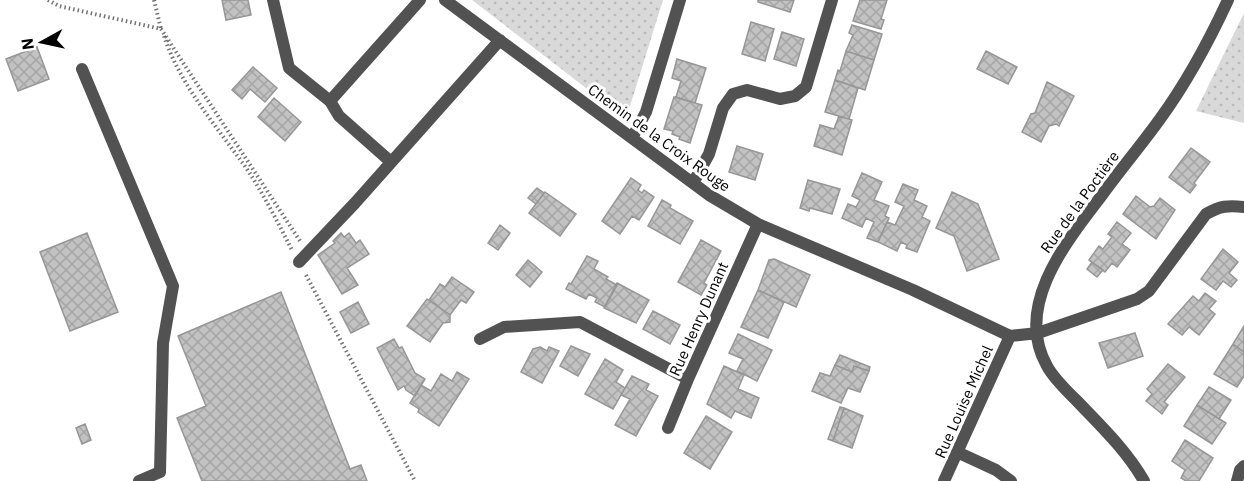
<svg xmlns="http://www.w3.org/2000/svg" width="1244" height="481" font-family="'IBM Plex Sans',sans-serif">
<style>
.green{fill:url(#green-dots)}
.building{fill:url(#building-cross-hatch);stroke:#969696;stroke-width:1.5}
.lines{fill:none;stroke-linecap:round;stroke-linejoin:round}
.path{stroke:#747474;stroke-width:4;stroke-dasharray:1.5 3;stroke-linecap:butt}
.lane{stroke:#525252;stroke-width:12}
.street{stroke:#525252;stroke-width:12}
.labels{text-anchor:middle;stroke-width:6;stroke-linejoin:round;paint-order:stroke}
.street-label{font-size:15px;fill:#000;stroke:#fff}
</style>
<defs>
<pattern id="green-dots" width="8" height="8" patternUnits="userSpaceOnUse" patternTransform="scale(1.5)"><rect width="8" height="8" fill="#d9d9d9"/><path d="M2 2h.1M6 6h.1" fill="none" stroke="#b8b8b8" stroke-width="1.8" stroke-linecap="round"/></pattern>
<pattern id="building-cross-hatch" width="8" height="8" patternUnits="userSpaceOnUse" patternTransform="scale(1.5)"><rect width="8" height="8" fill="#c2c2c2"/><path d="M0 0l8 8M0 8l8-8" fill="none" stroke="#a5a5a5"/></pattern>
</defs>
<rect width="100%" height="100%" fill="#fff"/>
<path class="green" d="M472 0H663L626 119Z
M1244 13V123L1196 111Z"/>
<path class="building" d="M222 0H248L251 15 226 20Z
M758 0H794L790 12 758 2Z
M860 0H887L881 19 884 20 881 29 853 21Z
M751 22 774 29 765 61 742 54Z
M852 25 882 34 874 60 846 51 853 35 849 33Z
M782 32 804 39 796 66 774 59Z
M37 47 49 79 18 91 6 59Z
M846 51 874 60 865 90 835 80 838 70 840 71Z
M986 51 1017 67 1008 84 977 69Z
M677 59 706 68 695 103 676 97 681 81 672 78Z
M253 67 277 88 265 102 250 89 242 99 232 90Z
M835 80 858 88 849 119 825 112Z
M1047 82 1074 96 1059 126 1056 124 1049 126 1041 142 1022 132 1031 114 1035 113Z
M674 97 702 105 690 143 679 139 680 137 672 134 673 131 664 129Z
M274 98 301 122 285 141 258 117Z
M839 116 852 120 842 155 814 146 820 125 834 129Z
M737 146 763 154 755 180 729 172Z
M1191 148 1210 162 1194 183 1196 185 1190 193 1169 177Z
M862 173 882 182 874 200 889 206 885 216 889 218 878 242 867 238 874 222 866 218 862 227 842 218 848 204 856 207 860 200 852 196Z
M631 178 641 185 638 190 642 193 644 190 654 197 639 220 632 216 620 234 602 221Z
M808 180 840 189 832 214 810 208 809 211 800 208Z
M903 184 918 190 914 200 927 206 922 217 930 221 917 252 906 248 907 245 901 242 897 251 878 242 887 222 895 225 904 206 895 202Z
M537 188 544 193 536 204 528 198Z
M545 192 576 214 560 236 529 213Z
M952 192 978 204 999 259 967 271 954 236 936 228Z
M1136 196 1150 207 1154 206 1160 198 1175 210 1156 239 1123 214Z
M662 200 671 205 670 208 693 221 680 244 648 226Z
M1117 222 1131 233 1122 244 1130 250 1117 267 1112 263 1105 272 1089 260 1099 246 1103 249 1112 237 1108 234Z
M500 225 510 233 498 250 488 243Z
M87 233 118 312 70 331 40 252Z
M341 233 344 237 349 233 356 243 360 240 369 254 347 268 358 285 342 294 318 255 335 243 333 241Z
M701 240 721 251 704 283 707 285 701 295 678 282Z
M1223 249 1238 262 1229 273 1237 280 1231 287 1223 281 1216 290 1201 279Z
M587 256 598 261 594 269 608 277 606 279 617 285 605 307 595 302 597 298 589 294 586 299 566 289 569 283 571 284Z
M774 259 810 275 796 307 758 290 769 260Z
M528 260 542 272 530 287 516 275Z
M1092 262 1103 270 1097 277 1087 269Z
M452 277 474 292 466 303 461 300 450 315 429 300 440 284 445 287Z
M617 283 649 300 636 323 604 308Z
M758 290 784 302 768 338 741 327Z
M281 292 350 469 361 465 367 481H202L177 418 206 406 178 336Z
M1205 293 1216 301 1209 309 1215 314 1199 335 1189 327 1182 335 1168 324 1193 296 1199 301Z
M427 299 450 315V322L443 323 430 342 407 326Z
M358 302 369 324 351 333 340 312Z
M653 311 680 325 670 344 643 329Z
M1244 326V352L1233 344Z
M1135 333 1143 356 1108 368 1099 343Z
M738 334 772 350 757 381 737 371 743 359 729 353Z
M394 339 399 348 402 347 415 373 425 379 415 396 406 390 404 386 398 390 377 348Z
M1233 344 1244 352V376L1237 387 1214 374Z
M571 346 590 354 578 376 560 366Z
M540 347 547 351 549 347 559 351 542 383 521 372 533 349Z
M840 355 870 367 869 371 854 366 852 372 835 365Z
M605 359 623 370 616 382 625 388 613 409 585 394Z
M1168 364 1185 377 1164 402 1168 405 1162 414 1146 401 1152 394 1147 389Z
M835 365 852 372 854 366 869 371 860 392 848 388 841 403 812 391 820 373 830 376Z
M724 366 744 375 738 389 759 398 751 418 735 411 731 418 707 404Z
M457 372 469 379 439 426 418 412 419 409 410 403 421 385 431 391 441 374 452 381Z
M632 376 649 384 646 390 658 396 636 436 615 425 630 399 621 395Z
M1209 387 1231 400 1219 419 1197 405Z
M1197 405 1226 423 1212 444 1184 426Z
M840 407 844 408 833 441 828 439Z
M844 408 863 416 852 448 833 441Z
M706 416 732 432 710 469 684 453Z
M85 424 91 440 82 444 76 428Z
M1185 440 1213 458 1199 481H1186L1181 478 1185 470 1172 461Z"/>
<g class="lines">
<path class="path" d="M48 0 59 6 161 29 300 241
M154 0 161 29
M164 36C180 85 217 127 247 169 264 195 278 223 292 250
M306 275 415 481"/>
<path class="lane" d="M82 69 173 286 163 343 160 472 139 481"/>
<path class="street" d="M273 0 289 68 330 101 339 116 391 162
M445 0 709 195 758 224 913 290 1010 336 1038 333 1137 299 1149 291 1206 214C1220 206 1228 205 1244 207
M330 101 420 0
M632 138 646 112 680 0
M693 183 709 154 723 108 733 94 747 90 780 99 795 96 806 87 832 0
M299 262 355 203 500 40
M480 339 504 327 580 322 688 379
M668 428 688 379 758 224
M957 452 996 470 1011 481
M944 481 1010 336
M1144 481C1127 451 1101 426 1077 401 1067 391 1054 379 1047 366 1013 306 1067 241 1102 195 1121 169 1142 144 1160 119 1187 82 1209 41 1228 0
M1237 481 1240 470 1244 466"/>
</g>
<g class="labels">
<g class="street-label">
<text transform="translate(659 138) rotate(36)" y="5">Chemin de la Croix Rouge</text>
<text transform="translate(1080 202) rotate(-54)" y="5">Rue de la Poctière</text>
<text transform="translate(699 319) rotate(-66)" y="5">Rue Henry Dunant</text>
<text transform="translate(964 402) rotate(-66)" y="5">Rue Louise Michel</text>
</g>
</g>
<g transform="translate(42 42) rotate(262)" stroke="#ffffff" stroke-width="4.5" paint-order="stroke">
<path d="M0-4.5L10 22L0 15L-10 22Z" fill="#000000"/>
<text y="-9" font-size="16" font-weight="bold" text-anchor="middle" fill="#000000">N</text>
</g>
</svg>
